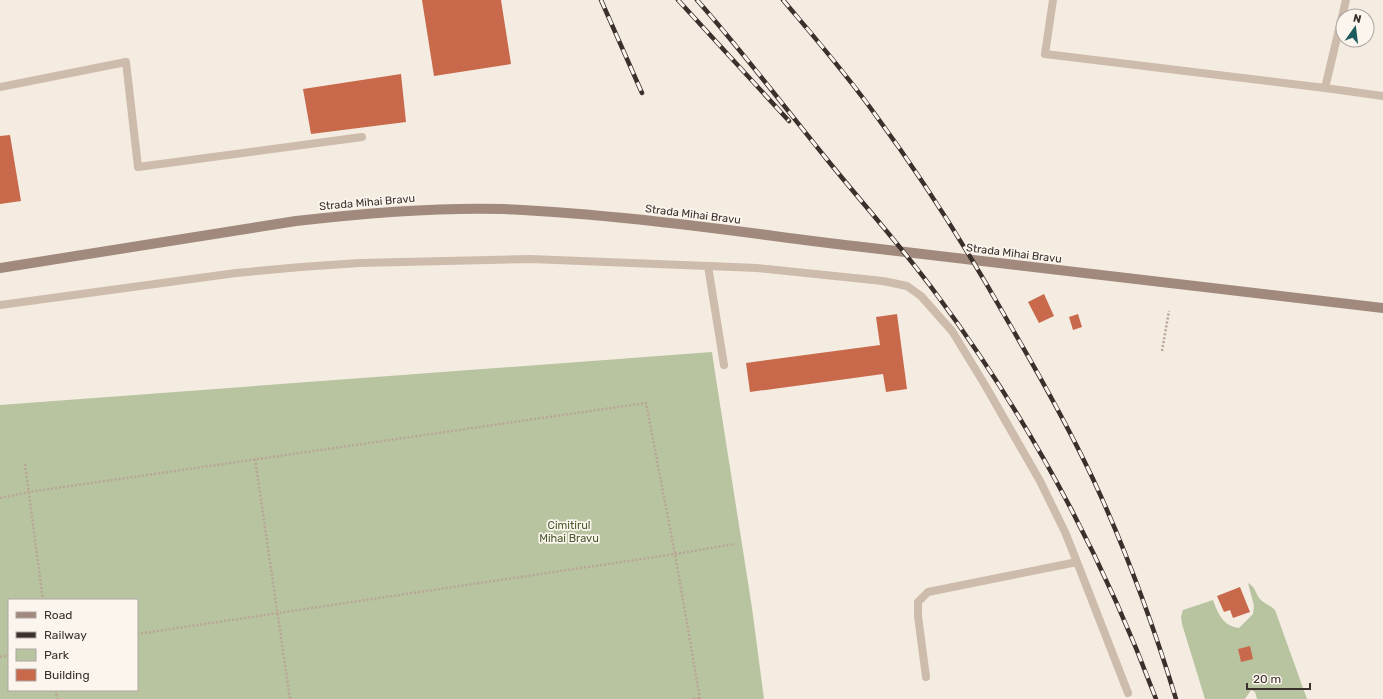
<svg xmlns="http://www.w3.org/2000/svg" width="1383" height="699" font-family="Rubik,sans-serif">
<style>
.green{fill:#b8c4a0;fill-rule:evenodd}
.building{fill:#c8694b}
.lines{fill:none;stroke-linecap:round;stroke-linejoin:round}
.path{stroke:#b9a596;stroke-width:2.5;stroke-dasharray:2 2;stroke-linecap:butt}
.service{stroke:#cdbbac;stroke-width:8}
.secondary{stroke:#a18a7d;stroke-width:10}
.rail-casing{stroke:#3b302b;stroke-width:4.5}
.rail{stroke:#fbf5ee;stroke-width:3;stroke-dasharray:9;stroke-linecap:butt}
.labels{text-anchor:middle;stroke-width:3.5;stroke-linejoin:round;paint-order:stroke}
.street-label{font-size:11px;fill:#3b302b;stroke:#fbf5ee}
.park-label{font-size:11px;fill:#4a5a2e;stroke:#fbf5ee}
</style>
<rect width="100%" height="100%" fill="#f4ebe1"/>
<path class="green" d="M712 352 714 366 752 608 764 699H0V405ZM9 600H137V690H9Z
M1248 583C1257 588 1255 595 1262 601 1265 604 1270 605 1275 610L1307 699H1257L1255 692 1251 690 1245 699H1205L1182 624 1181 617 1183 610 1213 600C1218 614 1223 626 1239 628L1253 614 1254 606Z"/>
<path class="building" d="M422 0H501L511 64 434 76Z
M401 74 406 122 311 134 303 89Z
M10 135 21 201 0 204V136Z
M1044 294 1054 316 1039 323 1028 302Z
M897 314 907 389 886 392 883 374 750 392 746 363 880 345 876 317Z
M1078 314 1082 327 1073 330 1069 317Z
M1240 587 1250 612 1233 618 1230 610 1224 612 1217 596Z
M1250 646 1253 659 1241 662 1238 649Z"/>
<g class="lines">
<path class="path" d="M1162 351 1169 311
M255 459 290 699
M25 464 43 600
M0 498 29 492 646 403 675 554 700 699
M137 634 675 554 735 544
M0 657 9 655
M56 690 57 699
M693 699 700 698"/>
<path class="service" d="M1053 0 1045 54 1325 88 1383 96
M0 87 126 62 138 167 362 137
M1325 88 1346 0
M708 266 757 268 883 281 907 286 921 296 952 331 985 385 1040 481 1065 532 1077 562 1128 693
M0 305 236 273 301 267 359 263 530 259 708 266 724 365
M926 677 918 616V602L928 592 1077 562"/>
<path class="secondary" d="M0 268 296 221C365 213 435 207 504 209 621 214 738 232 854 246 1030 267 1206 288 1383 308"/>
<defs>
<path id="rail" d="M601 0 642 93
M678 0 789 121
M697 0C742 51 783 105 825 157 862 203 902 247 937 295 1028 418 1102 555 1156 699
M783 0C815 38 848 76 877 117 924 181 967 249 1006 318 1037 371 1067 424 1093 479 1126 550 1153 624 1176 699"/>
</defs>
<use href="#rail" class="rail-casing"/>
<use href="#rail" class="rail"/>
</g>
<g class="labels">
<g class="street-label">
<text transform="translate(367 202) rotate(-5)" y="4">Strada Mihai Bravu</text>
<text transform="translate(693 214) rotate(7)" y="4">Strada Mihai Bravu</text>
<text transform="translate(1014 253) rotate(7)" y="4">Strada Mihai Bravu</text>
</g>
<g class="park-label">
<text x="569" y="529">Cimitirul<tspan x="569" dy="13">Mihai Bravu</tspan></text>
</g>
</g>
<rect x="8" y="599" width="130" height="92" fill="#fbf5ee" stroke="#aea6a0"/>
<rect x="16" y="612" width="20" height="6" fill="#a18a7d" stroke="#aea6a0"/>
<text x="44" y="619" font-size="12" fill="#3b302b">Road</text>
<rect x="16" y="632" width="20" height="6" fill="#3b302b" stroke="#aea6a0"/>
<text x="44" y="639" font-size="12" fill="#3b302b">Railway</text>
<rect x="16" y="649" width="20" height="12" fill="#b8c4a0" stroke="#aea6a0"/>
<text x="44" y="659" font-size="12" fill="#3b302b">Park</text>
<rect x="16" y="669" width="20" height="12" fill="#c8694b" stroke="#aea6a0"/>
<text x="44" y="679" font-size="12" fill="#3b302b">Building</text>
<g transform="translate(1355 28) rotate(14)"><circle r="19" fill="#fbf5ee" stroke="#aea6a0"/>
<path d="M0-3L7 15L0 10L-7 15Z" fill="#1f5a5e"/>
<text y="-6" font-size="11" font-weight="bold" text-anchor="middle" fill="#3b302b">N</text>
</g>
<path d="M1247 683v6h63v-6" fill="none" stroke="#3b302b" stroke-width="2"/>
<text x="1253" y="683" font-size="12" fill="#3b302b" stroke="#fbf5ee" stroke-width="3" paint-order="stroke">20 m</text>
</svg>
